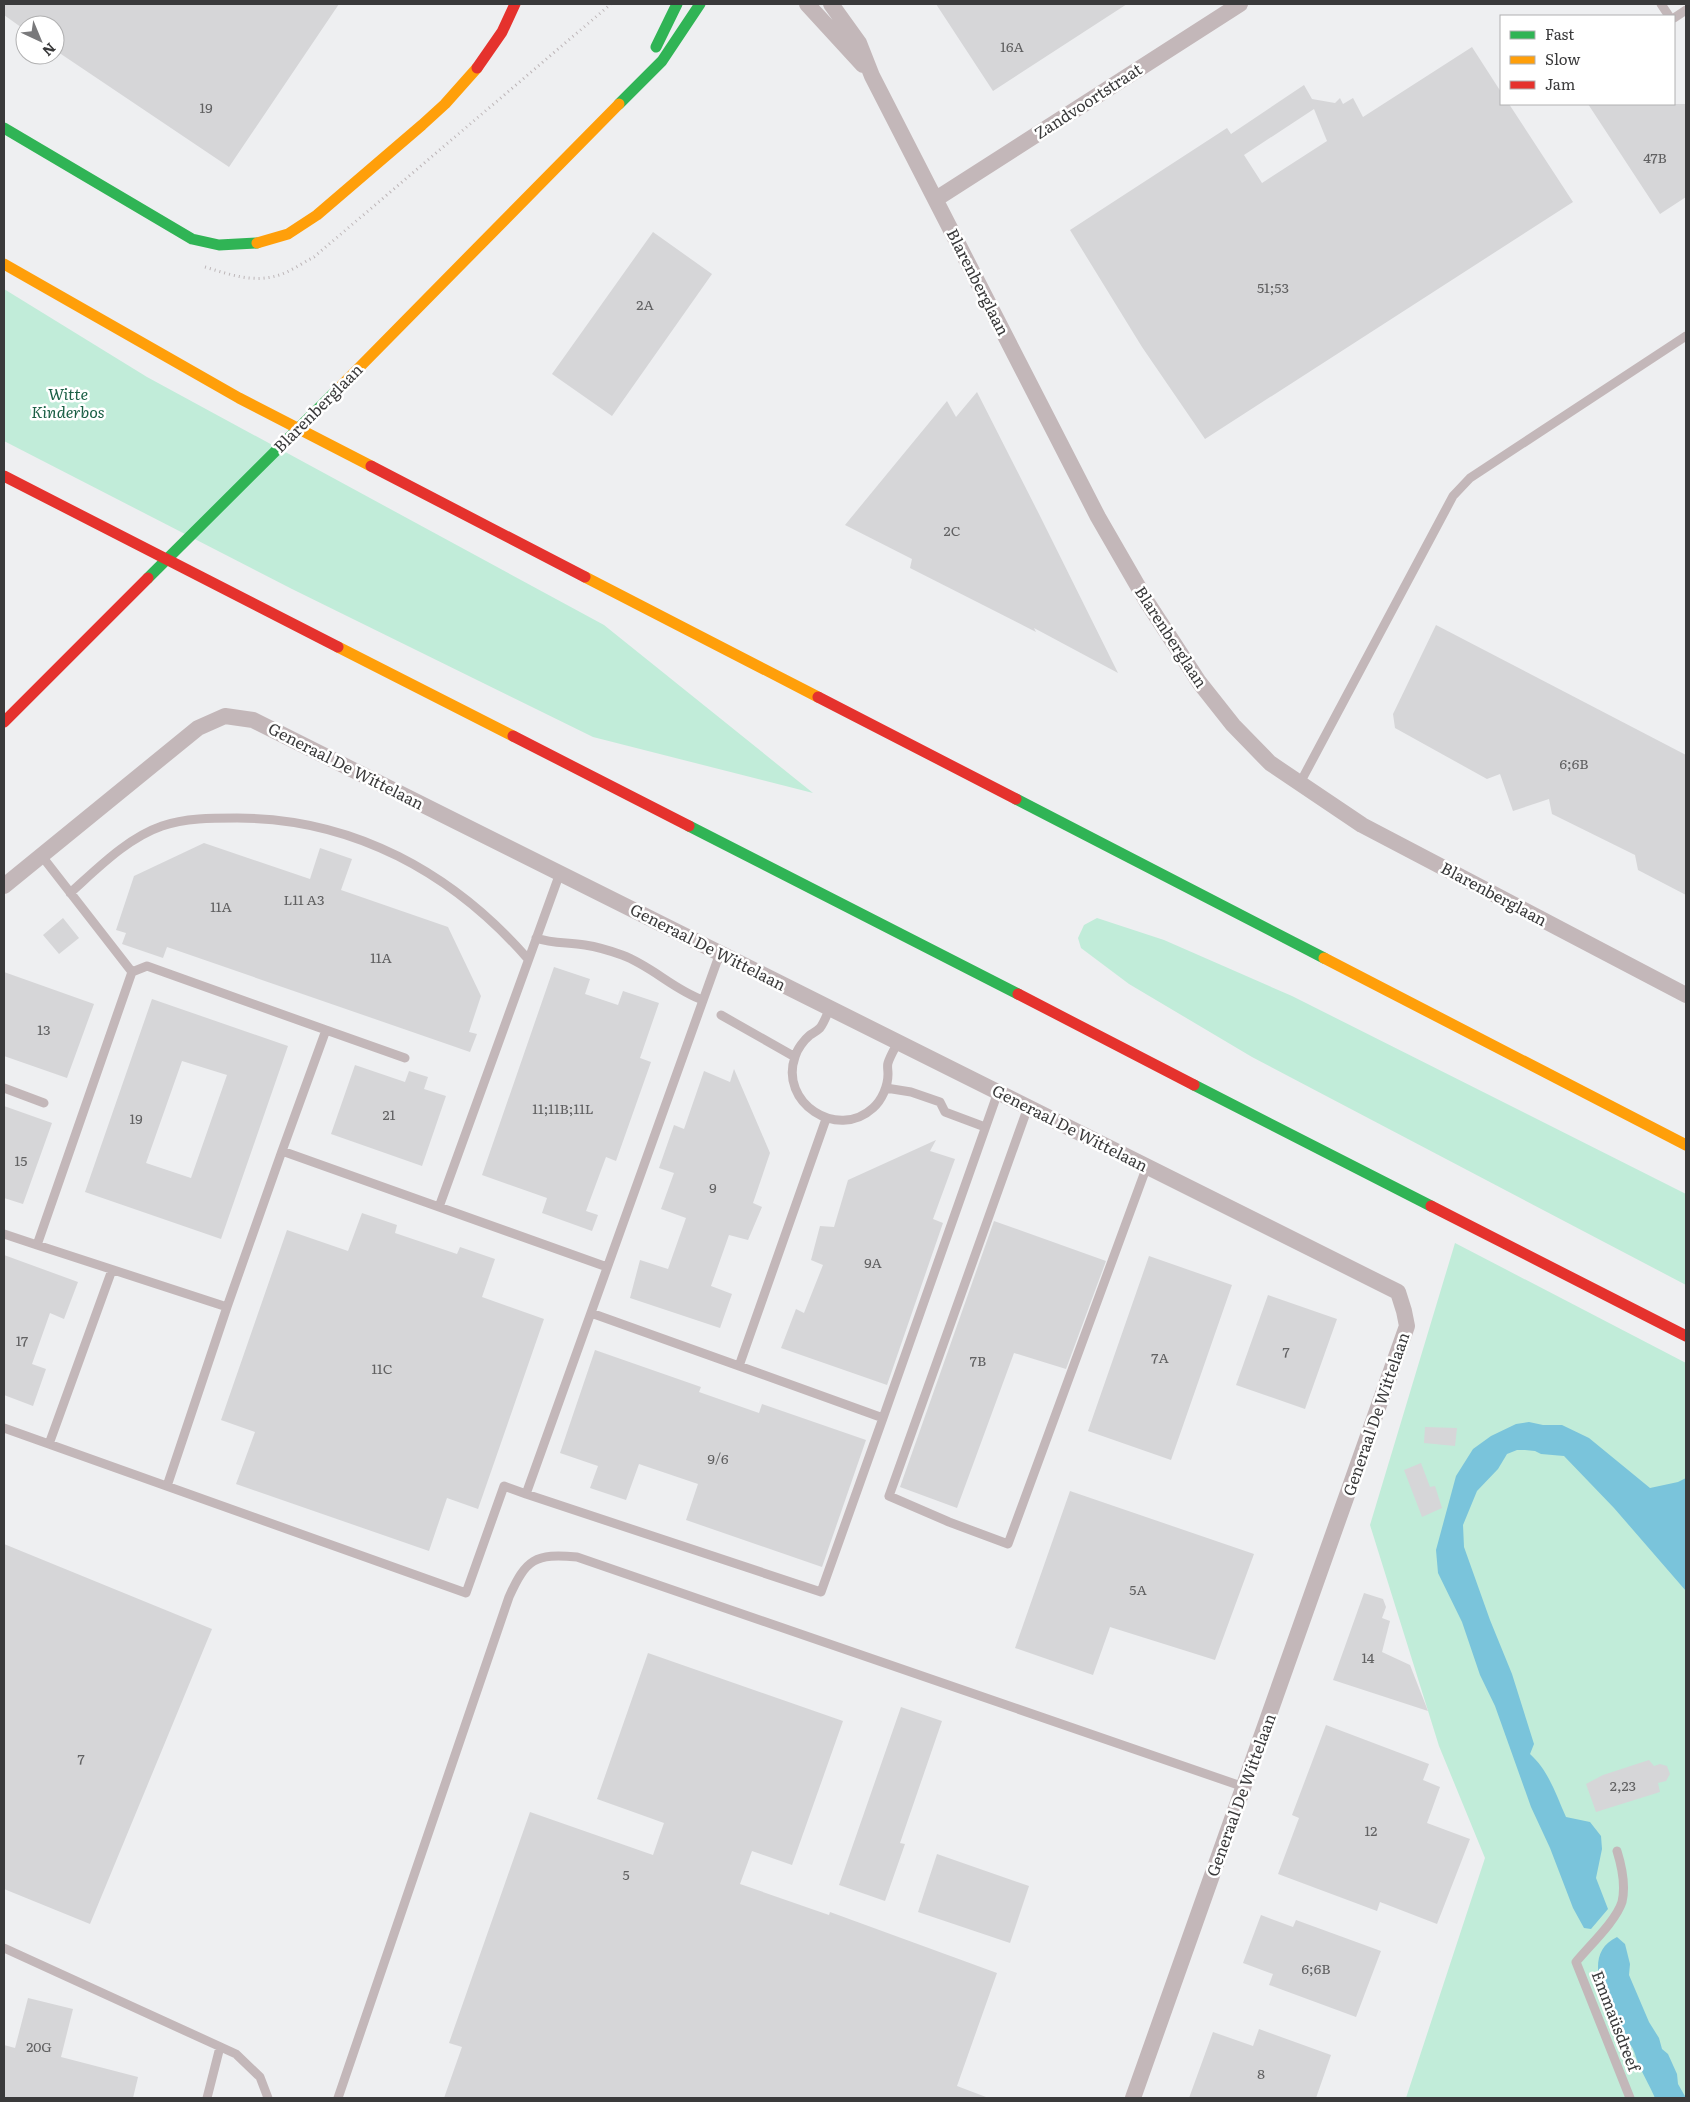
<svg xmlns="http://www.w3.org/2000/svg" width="1690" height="2102" font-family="Literata,serif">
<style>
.green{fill:#c1ecd9}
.water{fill:#7ac4db}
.building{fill:#d6d6d8;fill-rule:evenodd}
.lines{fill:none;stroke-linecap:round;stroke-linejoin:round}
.path{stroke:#bdb6b8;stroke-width:3;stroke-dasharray:1 4;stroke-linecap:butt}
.lane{stroke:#c3b7b9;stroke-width:9}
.street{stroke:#c3b7b9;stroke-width:16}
.fast{stroke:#30b455;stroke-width:11}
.slow{stroke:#ff9f0a;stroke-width:11}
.jam{stroke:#e5322d;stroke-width:11}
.labels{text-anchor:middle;stroke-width:5;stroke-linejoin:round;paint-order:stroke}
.number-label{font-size:14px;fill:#616162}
.street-label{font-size:16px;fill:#3a3a3b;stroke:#fff}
.park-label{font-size:16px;font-style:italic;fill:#1b5f45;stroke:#fff}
</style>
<rect width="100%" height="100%" fill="#eeeff1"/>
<path class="green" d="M4 289 147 377 604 625 813 793 593 737 292 589 4 441Z
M1097 918 1164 940 1292 996 1686 1194V1285L1252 1057 1129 984 1081 948 1078 938 1084 925Z
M1455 1243 1686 1363V2098H1406L1485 1858 1439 1746 1370 1525Z"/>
<path class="water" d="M1529 1422 1543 1425H1562L1589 1438 1650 1488 1678 1482 1686 1478V1591L1614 1508 1564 1456 1541 1454 1535 1451 1525 1450H1517L1507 1454 1498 1469 1477 1491 1463 1525 1464 1547 1490 1620 1512 1674 1534 1744 1530 1754C1549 1771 1556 1795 1566 1817L1590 1822 1601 1836 1602 1849 1596 1878 1608 1909 1591 1929 1584 1928 1573 1908 1550 1848 1531 1807 1495 1706 1480 1675 1462 1622 1438 1573 1436 1550 1456 1476 1473 1449 1491 1436 1516 1424Z
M1617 1937 1625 1944 1630 1964 1629 1975 1649 2022 1659 2038 1662 2049 1668 2054 1677 2074 1678 2084 1686 2098H1655C1650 2086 1643 2075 1638 2063 1636 2058 1635 2053 1633 2049 1617 2021 1573 1958 1617 1937Z"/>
<path class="building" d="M4 4H339L229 167 55 50V25H25V30L4 15Z
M936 4H1127L993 91Z
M1472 47 1501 92V104H1509L1573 202 1205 439 1142 347 1070 230 1227 128 1231 134 1304 85 1312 99 1335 103 1340 98 1343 104 1353 98 1363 117ZM1314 109 1327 141 1262 183 1244 155Z
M1588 104H1686V197L1660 214Z
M653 232 712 274 612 416 552 374Z
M977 392 1039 514 1118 673 1034 628 1036 632 910 568 912 559 845 525 947 401 956 417Z
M1436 625 1686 755V895L1638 870 1635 855 1552 814 1549 799 1513 811 1500 774 1487 779 1395 728 1393 714Z
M204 843 310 879 320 848 352 859 341 890 448 927 481 996 469 1032 477 1034 470 1052 167 947 163 958 122 944 126 933 116 930 134 876Z
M63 918 79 938 59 954 43 935Z
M554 967 590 979 585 994 618 1005 623 991 659 1003 640 1058 651 1062 616 1161 606 1157 586 1211 598 1215 592 1231 542 1213 547 1198 482 1175Z
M4 972 94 1004 67 1078 4 1056Z
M152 999 288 1046 221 1239 85 1192ZM182 1061 227 1075 191 1178 146 1163Z
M355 1065 405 1082 409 1071 428 1077 424 1089 446 1096 422 1166 331 1134Z
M734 1069 770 1153 753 1203 762 1207 748 1240 729 1235 711 1286 732 1294 720 1328 630 1298 640 1260 668 1269 686 1218 661 1209 674 1173 659 1168 674 1125 684 1129 704 1071 730 1082Z
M4 1106 52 1123 23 1204 4 1198Z
M936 1140 930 1151 955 1159 933 1219 943 1223 887 1385 781 1348 796 1309 804 1313 823 1265 811 1260 820 1226 834 1227 848 1180Z
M362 1213 397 1225 395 1233 457 1254 460 1247 495 1259 482 1297 544 1319 478 1509 447 1498 429 1551 236 1484 255 1432 221 1420 287 1230 348 1251Z
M994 1221 1106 1261 1066 1369 1014 1353 957 1508 900 1487Z
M4 1255 78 1282 64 1319 50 1313 32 1364 46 1369 33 1406 4 1395Z
M1149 1256 1232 1285 1171 1460 1088 1431Z
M1268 1295 1337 1319 1305 1409 1236 1385Z
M595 1350 701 1387 699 1392 759 1413 762 1404 866 1440 822 1567 686 1520 698 1484 639 1464 626 1500 590 1488 598 1466 560 1453Z
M1425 1427 1457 1428 1455 1446 1424 1443Z
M1421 1463 1430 1487 1435 1486 1442 1508 1422 1517 1404 1470Z
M1070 1491 1254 1554 1215 1660 1110 1627 1093 1675 1015 1648Z
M4 1544 212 1629 90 1924 4 1889Z
M1364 1593 1383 1599 1386 1607 1382 1618 1390 1621 1382 1652 1410 1665 1428 1711 1333 1680Z
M648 1653 843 1721 792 1865 752 1851 740 1884 829 1915 830 1912 997 1973 957 2086 986 2097V2098H444L462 2047 449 2043 530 1812 653 1855 664 1823 597 1799Z
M901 1707 942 1721 900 1843 905 1844 885 1901 839 1885Z
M1326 1725 1429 1764 1423 1780 1440 1787 1427 1823 1470 1839 1437 1924 1380 1902 1377 1911 1278 1874 1299 1818 1292 1815Z
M1649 1760 1654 1766 1660 1764 1667 1766 1670 1774 1666 1781 1658 1783 1660 1792 1596 1812 1586 1784 1603 1775Z
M937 1854 1029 1886 1010 1943 918 1912Z
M1261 1915 1293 1927 1296 1920 1381 1951 1356 2017 1269 1985 1273 1974 1243 1963Z
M28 1998 73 2009 61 2057 138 2077 133 2098H4V2045L15 2048Z
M1259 2029 1331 2055 1316 2098H1189L1213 2032 1253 2046Z"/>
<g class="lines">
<path class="path" d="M205 267C231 275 256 284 282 274 293 270 304 262 314 257L611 4"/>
<path class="lane" d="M1661 4 1669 16
M1674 18 1686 10
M1300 783 1453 496 1470 478 1686 336
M41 855 132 972 37 1245 227 1307 282 1151
M560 873 439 1207 607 1267
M70 893C97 869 127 838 162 826 185 818 212 818 237 818 354 818 453 873 528 959
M536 938C553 944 568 942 585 945 598 947 611 951 622 955 652 966 674 990 703 1000
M132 972 147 966 326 1030 282 1151 439 1207
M830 1008C827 1014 824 1023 820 1028 817 1031 813 1033 810 1035 804 1040 797 1049 795 1057 779 1102 837 1141 873 1108 882 1100 888 1086 888 1074 888 1070 887 1066 888 1063 890 1056 895 1048 898 1042
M721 1015 795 1057
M326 1030 405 1058
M4 1088 44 1103
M886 1088 911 1092 940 1102 945 1112 985 1127
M1028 1107 889 1496 949 1522 1008 1544 1147 1166
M4 1234 37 1245
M591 1313 739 1366 826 1119
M739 1366 883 1418 998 1092
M4 1428 466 1593 504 1486 526 1494 720 953
M49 1444 112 1270
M167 1486 227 1307
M526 1494 821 1592 883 1418
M1617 1851C1622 1867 1626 1885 1622 1902 1616 1921 1589 1946 1576 1962L1630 2098
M4 1948 236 2054 260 2077 268 2098
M207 2098 220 2047
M338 2098 509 1597C526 1559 535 1553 577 1557L1244 1787"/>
<path class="street" d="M807 4 863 65
M831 4 859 43 872 76 1098 517 1147 602 1199 682 1233 725 1270 763 1362 825 1686 995
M936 199 1240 4
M4 886 198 728 225 716 253 720 1398 1292 1404 1311 1407 1326 1133 2098"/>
<path class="fast" d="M656 47 677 4
M619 104 662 61 700 4
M4 128 192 239 219 245 257 243
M148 578 339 388
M1016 799 1324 958
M689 826 1018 994
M1194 1085 1431 1206"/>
<path class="slow" d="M257 243 288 234 317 215 422 125 445 104 477 68
M4 264 239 398 371 466
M339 388 619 104
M585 577 818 697
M338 647 513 736
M1324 958 1686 1145"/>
<path class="jam" d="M477 68 502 32 515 4
M371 466 585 577
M4 476 338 647
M818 697 1016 799
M4 722 148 578
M513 736 689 826
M1018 994 1194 1085
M1431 1206 1686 1336"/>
</g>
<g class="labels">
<g class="number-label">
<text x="1012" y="52">16A</text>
<text x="206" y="113">19</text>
<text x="1655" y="163">47B</text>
<text x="1273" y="293">51;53</text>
<text x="645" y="310">2A</text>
<text x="952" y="536">2C</text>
<text x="1574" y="769">6;6B</text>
<text x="304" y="905">L11 A3</text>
<text x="221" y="912">11A</text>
<text x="381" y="963">11A</text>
<text x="44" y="1035">13</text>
<text x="563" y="1114">11;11B;11L</text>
<text x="389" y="1120">21</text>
<text x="136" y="1124">19</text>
<text x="21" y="1166">15</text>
<text x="713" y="1193">9</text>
<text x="873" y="1268">9A</text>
<text x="22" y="1346">17</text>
<text x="1286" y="1357">7</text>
<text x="1160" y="1363">7A</text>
<text x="978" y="1366">7B</text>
<text x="382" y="1374">11C</text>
<text x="718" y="1464">9/6</text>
<text x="1138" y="1595">5A</text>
<text x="1368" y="1663">14</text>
<text x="81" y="1764">7</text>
<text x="1623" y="1791">2,23</text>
<text x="1371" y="1836">12</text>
<text x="626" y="1880">5</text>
<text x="1316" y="1974">6;6B</text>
<text x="39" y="2052">20G</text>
<text x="1261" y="2079">8</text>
</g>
<g class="street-label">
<text transform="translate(1088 101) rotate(-33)" y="6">Zandvoortstraat</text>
<text transform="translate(978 282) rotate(63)" y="6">Blarenberglaan</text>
<text transform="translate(318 408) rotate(-45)" y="6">Blarenberglaan</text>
<text transform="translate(1171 637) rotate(57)" y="6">Blarenberglaan</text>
<text transform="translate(346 766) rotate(27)" y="6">Generaal De Wittelaan</text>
<text transform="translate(1494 894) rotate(28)" y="6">Blarenberglaan</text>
<text transform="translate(708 947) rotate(27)" y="6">Generaal De Wittelaan</text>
<text transform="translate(1070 1128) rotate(27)" y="6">Generaal De Wittelaan</text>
<text transform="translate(1376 1414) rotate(-71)" y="6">Generaal De Wittelaan</text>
<text transform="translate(1241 1795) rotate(-70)" y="6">Generaal De Wittelaan</text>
<text transform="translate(1616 2021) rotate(69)" y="6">Emmaüsdreef</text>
</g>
<g class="park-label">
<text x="68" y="400">Witte<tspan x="68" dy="18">Kinderbos</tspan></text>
</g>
</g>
<rect width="1690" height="2102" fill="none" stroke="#3a3a3b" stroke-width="10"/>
<rect x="1500" y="15" width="175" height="90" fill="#ffffff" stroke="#b0b0b1"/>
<rect x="1510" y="31" width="25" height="8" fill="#30b455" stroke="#b0b0b1"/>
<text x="1545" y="40" font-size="15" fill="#3a3a3b">Fast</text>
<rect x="1510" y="56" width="25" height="8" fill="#ff9f0a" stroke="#b0b0b1"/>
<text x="1545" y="65" font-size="15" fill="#3a3a3b">Slow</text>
<rect x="1510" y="81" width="25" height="8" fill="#e5322d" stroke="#b0b0b1"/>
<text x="1545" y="90" font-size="15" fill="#3a3a3b">Jam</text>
<g transform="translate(40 40) rotate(136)"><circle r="24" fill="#ffffff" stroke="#b0b0b1"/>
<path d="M0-4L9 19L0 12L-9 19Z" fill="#79797b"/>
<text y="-8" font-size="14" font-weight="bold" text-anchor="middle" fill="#3a3a3b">N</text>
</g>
</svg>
